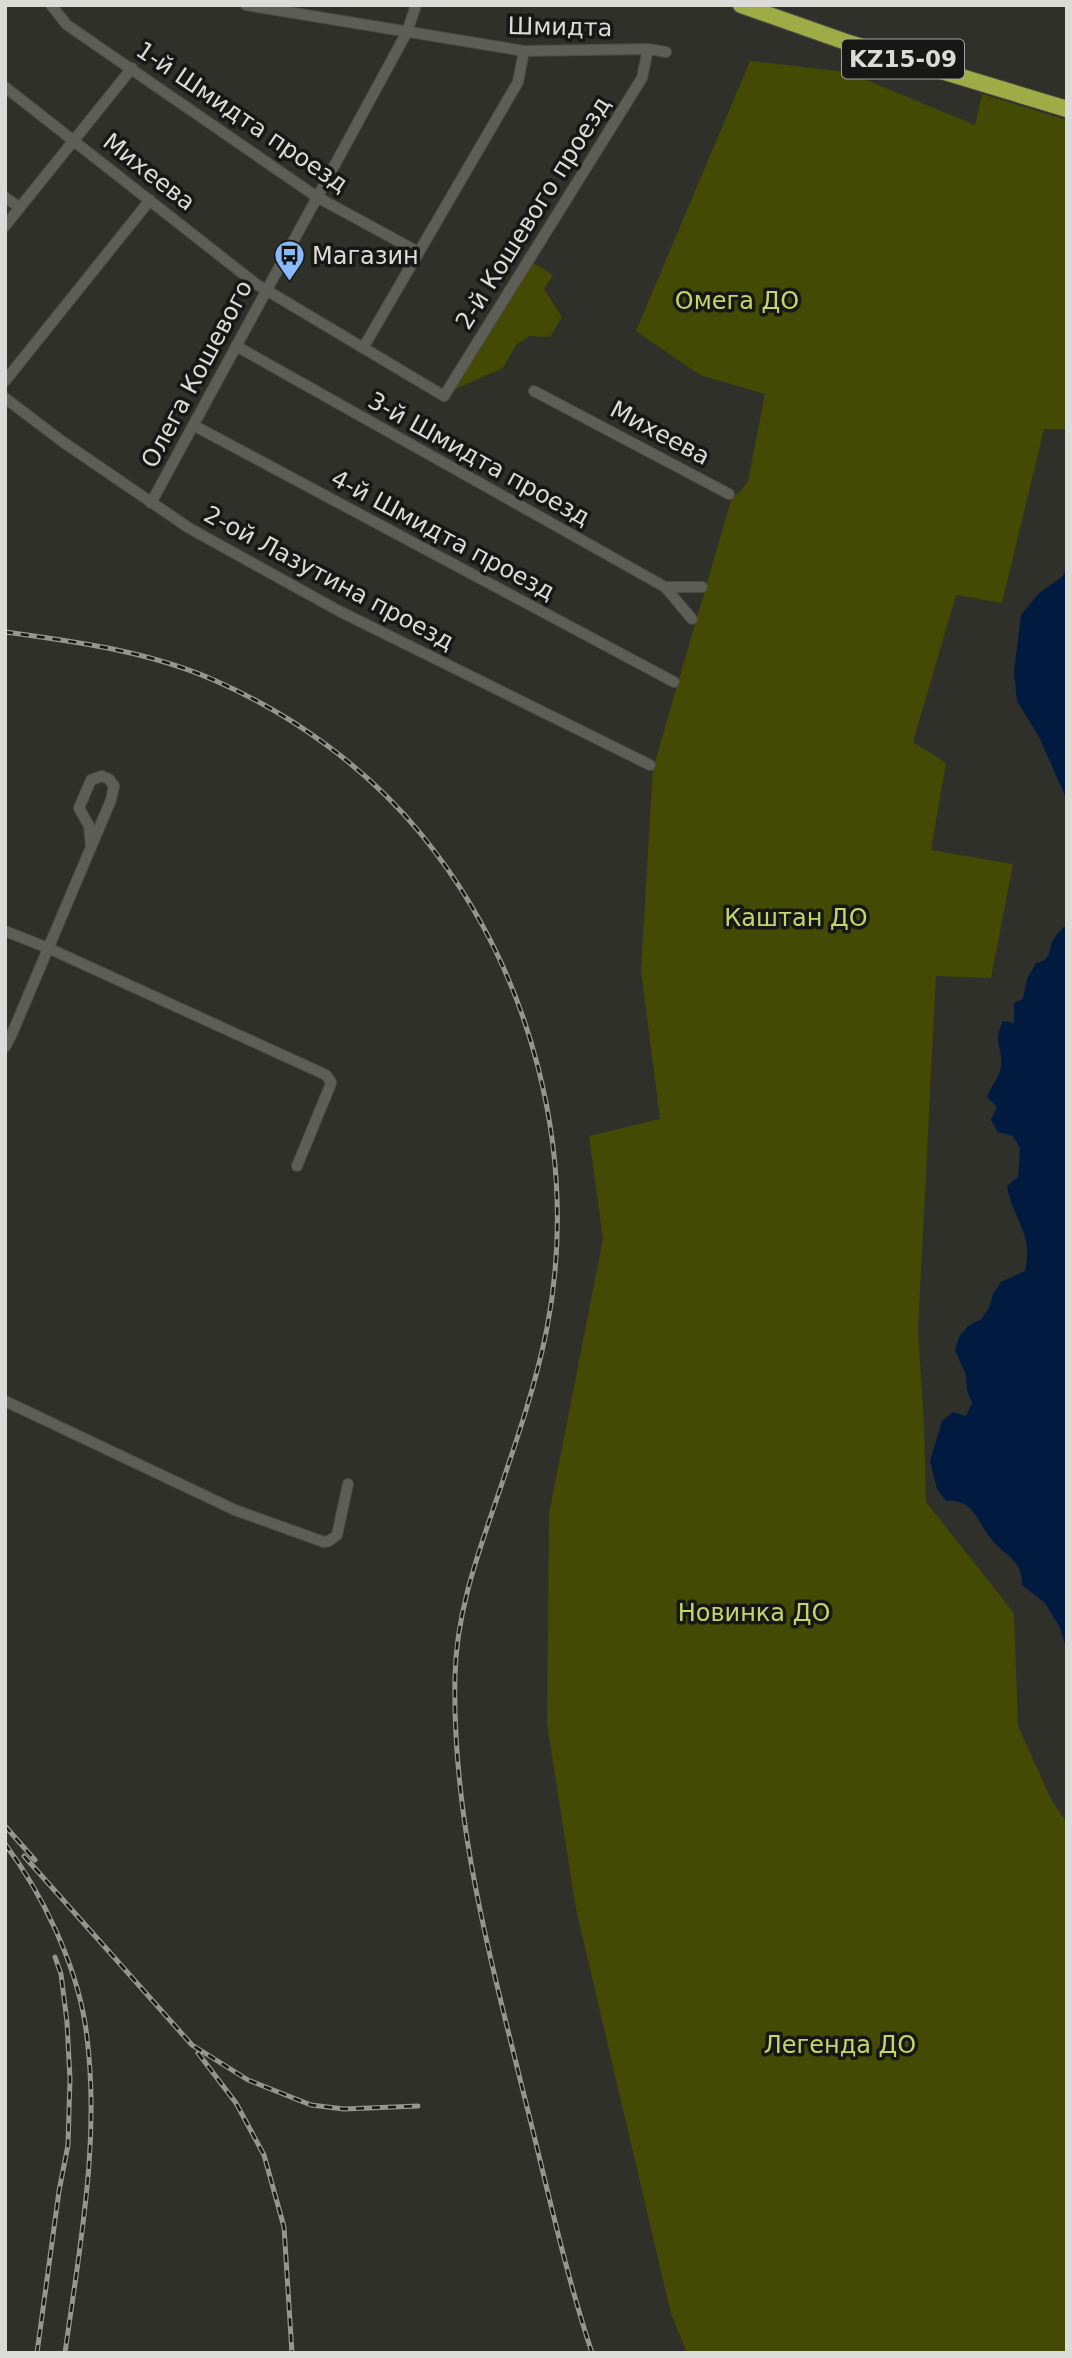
<svg xmlns="http://www.w3.org/2000/svg" width="1072" height="2358" font-family="'DejaVu Sans',sans-serif">
<style>
.green{fill:#424a03}
.water{fill:#001a40}
.lines{fill:none;stroke-linecap:round;stroke-linejoin:round}
.minor-casing{stroke:#4a4b45;stroke-width:12}
.trunk-casing{stroke:#4a4b45;stroke-width:18}
.minor{stroke:#5d5f57;stroke-width:10}
.trunk{stroke:#9eac46;stroke-width:16}
.rail-casing{stroke:#959691;stroke-width:5}
.rail{stroke:#171815;stroke-width:2.5;stroke-dasharray:8;stroke-linecap:butt}
.labels{text-anchor:middle;stroke-width:7;stroke-linejoin:round;paint-order:stroke}
.shield{fill:#171815;stroke:#a0a19d;stroke-width:2}
.shield-label{font-size:23px;font-weight:bold;fill:#dbdcd7}
.street-label{font-size:24px;fill:#dbdcd7;stroke:#171815}
.poi-label{font-size:24px;fill:#dbdcd7;stroke:#171815;text-anchor:start}
.park-label{font-size:24px;fill:#c5d56c;stroke:#171815}
</style>
<rect width="100%" height="100%" fill="#2f302a"/>
<path class="green" d="M750 61 847 72 975 125 982 94 1067 120V429H1044L1002 603 956 595 913 742 946 763 931 850 1013 864 991 978 936 976 918 1330 924 1424 926 1502 1014 1613 1018 1726 1052 1801 1067 1823V2353H687L671 2314 576 1909 547 1724 549 1514 603 1239 589 1136 660 1119 641 970 653 769 732 497 740 492 748 481 765 394 700 375 636 331Z
M532 262 553 275 544 289 562 317 550 337 529 336 516 345 503 368 453 390Z"/>
<path class="water" d="M1067 569V800L1039 737 1017 701 1014 672 1021 615 1039 593 1062 577Z
M1067 924V1650L1060 1628 1045 1603 1022 1585C1022 1560 1008 1558 993 1541 977 1524 975 1498 946 1501L937 1489 930 1461 942 1421 953 1412 966 1416 972 1403 967 1390 966 1375 955 1350 959 1337 968 1326 981 1319 989 1308 993 1294 1001 1282 1025 1271C1034 1233 1013 1220 1007 1186L1018 1177 1020 1148 1013 1136 998 1132 991 1120 997 1107 987 1097C990 1088 997 1080 1000 1071 1006 1053 991 1043 1003 1021L1014 1023V1003L1023 999 1027 979 1036 963C1053 961 1047 948 1055 937 1058 932 1063 928 1067 924Z"/>
<g class="lines">
<defs>
<path id="minor" d="M51 5 67 25 317 197 418 252
M246 5 524 51 648 49 666 52
M5 87 256 284 444 396 642 78 648 49
M5 197 20 208
M5 226 132 68
M236 346 665 587 692 619
M363 348 518 82 524 51
M5 381 150 200
M534 391 729 494
M5 398 63 442 189 528 339 611 650 765
M193 425 674 682
M151 503 407 32 416 5
M665 587H702
M5 931 48 948 326 1075 331 1082 330 1086 297 1166
M5 1047 11 1036 111 800 114 786 109 779 102 776 91 780 79 808 89 826 91 846
M5 1401 235 1510 324 1542 329 1541 337 1535 348 1484"/>
<path id="trunk" d="M741 5 849 43 1067 109"/>
</defs>
<use href="#minor" class="minor-casing"/>
<use href="#trunk" class="trunk-casing"/>
<use href="#minor" class="minor"/>
<use href="#trunk" class="trunk"/>
<defs>
<path id="rail" d="M5 632C77 642 149 651 216 681 293 715 367 768 421 834 532 970 580 1155 547 1328 535 1389 514 1448 494 1507 475 1562 456 1617 455 1677 452 1816 488 1949 521 2083 544 2173 563 2265 592 2353
M5 1826 35 1860
M5 1844C42 1893 75 1962 85 2023 102 2133 80 2244 65 2353
M24 1856 192 2045 248 2080 311 2105 344 2109 418 2106
M198 2053 236 2103 264 2155 284 2227 292 2353
M37 2353 59 2191 68 2145 70 2079 67 2022 61 1974 55 1957"/>
</defs>
<use href="#rail" class="rail-casing"/>
<use href="#rail" class="rail"/>
</g>
<defs>
<symbol id="bus-pin" viewBox="-11 -11 22 30"><path d="M0 17L-7.5 6A9.5 9.5 0 1 1 7.5 6Z" fill="#8bbafc" stroke="#171815"/><path d="M-5-6H5V4H4V6H2V4H-2V6H-4V4H-5ZM-3.5-4V0h7V-4ZM-3.5 1.2v1.5H-2V1.2ZM2 1.2v1.5H3.5V1.2Z" fill="#111"/></symbol>
</defs>
<g fill-rule="evenodd">
<use href="#bus-pin" x="272" y="238" width="35" height="47"/>
</g>
<g class="labels">
<rect class="shield" x="842" y="39.5" width="122" height="39" rx="5"/>
<g class="shield-label">
<text x="903" y="67">KZ15-09</text>
</g>
<g class="street-label">
<text transform="translate(560 27) rotate(1)" y="8">Шмидта</text>
<text transform="translate(242 117) rotate(34)" y="8">1-й Шмидта проезд</text>
<text transform="translate(149 172) rotate(38)" y="8">Михеева</text>
<text transform="translate(533 213) rotate(-58)" y="8">2-й Кошевого проезд</text>
<text transform="translate(197 374) rotate(-62)" y="8">Олега Кошевого</text>
<text transform="translate(660 433) rotate(28)" y="8">Михеева</text>
<text transform="translate(479 459) rotate(29)" y="8">3-й Шмидта проезд</text>
<text transform="translate(443 535) rotate(28)" y="8">4-й Шмидта проезд</text>
<text transform="translate(329 578) rotate(28)" y="8">2-ой Лазутина проезд</text>
</g>
<g class="poi-label">
<text x="312" y="264">Магазин</text>
</g>
<g class="park-label">
<text x="737" y="309">Омега ДО</text>
<text x="796" y="926">Каштан ДО</text>
<text x="754" y="1621">Новинка ДО</text>
<text x="840" y="2053">Легенда ДО</text>
</g>
</g>
<rect width="1072" height="2358" fill="none" stroke="#dbdcd7" stroke-width="14"/>
</svg>
